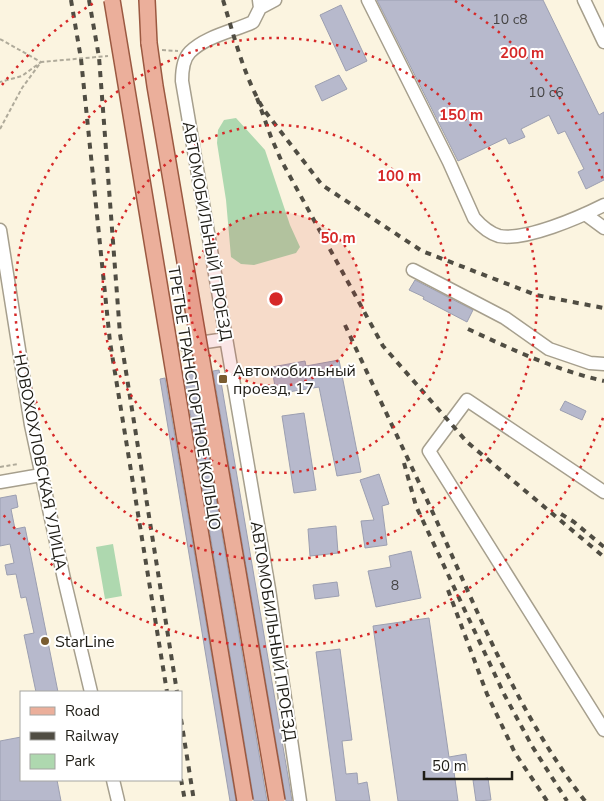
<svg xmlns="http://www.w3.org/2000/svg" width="604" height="801" font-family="'Nunito Sans',sans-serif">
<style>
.green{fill:#aed8af}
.building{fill:#b7b9cc;stroke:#9c9fb1}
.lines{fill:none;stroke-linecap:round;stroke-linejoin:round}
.minor-casing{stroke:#a69f8d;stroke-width:15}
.major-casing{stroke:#9b5941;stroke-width:18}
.path{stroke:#afaa9a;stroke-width:2;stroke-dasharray:4 2.5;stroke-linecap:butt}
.minor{stroke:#fff;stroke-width:12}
.major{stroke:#ebaf9b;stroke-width:15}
.rail{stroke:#504d43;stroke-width:4;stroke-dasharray:6 6;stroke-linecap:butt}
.major-bridge-casing{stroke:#9b5941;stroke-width:18;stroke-linecap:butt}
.major-bridge{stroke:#ebaf9b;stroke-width:15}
.ring{fill:none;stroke:#d62828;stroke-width:2.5;stroke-dasharray:2.5 5}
.poi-dot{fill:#795c30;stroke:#fff;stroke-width:2}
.labels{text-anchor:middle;stroke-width:4;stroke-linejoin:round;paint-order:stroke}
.number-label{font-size:14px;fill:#454444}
.street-label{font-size:16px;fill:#1f1d16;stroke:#fff}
.poi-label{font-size:16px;fill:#1f1d16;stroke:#fff;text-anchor:start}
.centre{fill:#d62828;stroke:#fff;stroke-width:2.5}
.ring-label{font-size:15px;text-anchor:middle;font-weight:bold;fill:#d62828;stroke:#fff;stroke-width:4;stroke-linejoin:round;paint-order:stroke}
</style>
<rect width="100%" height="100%" fill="#fbf4e0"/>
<path class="green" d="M236 118 265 150 290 225 300 247 296 253 254 265 241 264 231 257 226 200 217 143 218 130 224 120Z
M113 544 122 596 105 599 96 547Z"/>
<path class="building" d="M377 0H543L599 115 604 112V180L586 189 578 172 584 169 565 131 558 134 549 115 521 129 525 137 509 144 506 138 458 161Z
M341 5 367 61 346 71 320 15Z
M339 75 347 89 322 101 315 86Z
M415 280 473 310 467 322 423 299 424 297 409 290Z
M339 360 361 472 337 476 319 387 276 394 272 367 305 361 306 366Z
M219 370 289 782 292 801H286L213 371Z
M195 374 267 801H254L184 375Z
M165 378 236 801H230L160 379Z
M565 401 586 411 582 420 560 410Z
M304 413 316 490 294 493 282 416Z
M379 474 389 504 382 506 387 545 365 548 361 521 374 520 360 480Z
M16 495 18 507 11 509 15 529 25 527 58 692H36L24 635 34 633 26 597 21 598 16 574 7 575 5 565 14 563 10 544 0 546V498Z
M336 526 338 553 310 556 308 529Z
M411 551 421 598 376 607 368 571 391 567 389 556Z
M337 582 339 596 315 599 313 585Z
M429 618 449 757 466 754 468 770 454 772 458 801H398L373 626Z
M340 649 352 740 342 741 346 774 357 773 358 784 367 782 370 801H336L316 652Z
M21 737V780H57L61 801H0V741Z
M488 778 491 800 476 801 473 780Z"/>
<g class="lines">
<defs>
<path id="minor" d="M259 0 260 8 253 22C234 31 206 36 190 52 183 59 182 71 182 81L269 589 300 801
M368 0 449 162 474 218C481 226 489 233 499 236 526 241 580 217 604 205
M584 0 604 42
M260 8 275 0
M585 214 604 228
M0 230 31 425 64 579 91 692
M413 270 505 318 549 349 590 363 604 364
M185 345 226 339
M0 482 41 475
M604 492 467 400 429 451 604 730
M113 780 118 801"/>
<path id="major" d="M147 0 149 43"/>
</defs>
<use href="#minor" class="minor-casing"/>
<use href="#major" class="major-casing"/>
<path class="path" d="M0 39 41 62 22 76 0 82
M162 50 178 51
M0 129 22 88 41 62 108 56
M0 467 18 464"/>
<use href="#minor" class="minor"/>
<use href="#major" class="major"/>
<path class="rail" d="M71 0 81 59 110 342 167 692
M89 0 99 57 120 334 177 692
M223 0C234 36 244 77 264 110L322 185 422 251 536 295 604 308
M257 98 271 137 281 160 383 346 467 442 604 557
M345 325C376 392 408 458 438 524 480 618 522 720 585 801
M468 329C513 350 556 370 604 381
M404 463 416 506 504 694 532 746 567 801
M561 514 574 522 604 547
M448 590 487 694 515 753 547 801
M181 719 194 801
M181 779 185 801"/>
<defs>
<path id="major-bridge" d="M112 0 245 801
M149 43 155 86 277 801"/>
</defs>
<use href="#major-bridge" class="major-bridge-casing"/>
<use href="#major-bridge" class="major-bridge"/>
</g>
<circle cx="276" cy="299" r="87" fill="#d62828" fill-opacity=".12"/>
<g class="ring">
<circle cx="276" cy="299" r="87"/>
<circle cx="276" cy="299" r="174"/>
<circle cx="276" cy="299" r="261"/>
<path d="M603 418A348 348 0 0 1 2 513M2 85A348 348 0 0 1 97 1M455 1A348 348 0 0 1 603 180"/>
</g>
<g class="poi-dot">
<rect x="218" y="374" width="10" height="10" rx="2.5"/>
<circle cx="45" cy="641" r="5"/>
</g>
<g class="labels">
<g class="number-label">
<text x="510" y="24">10 с8</text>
<text x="546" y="97">10 с6</text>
<text x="395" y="590">8</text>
</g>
<g class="street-label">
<text transform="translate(208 231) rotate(80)" y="6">АВТОМОБИЛЬНЫЙ ПРОЕЗД</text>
<text transform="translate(195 398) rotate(81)" y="6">ТРЕТЬЕ ТРАНСПОРТНОЕ КОЛЬЦО</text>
<text transform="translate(41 462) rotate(79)" y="6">НОВОХОХЛОВСКАЯ УЛИЦА</text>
<text transform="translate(274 631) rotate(81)" y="6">АВТОМОБИЛЬНЫЙ ПРОЕЗД</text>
</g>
<g class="poi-label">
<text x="233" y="376">Автомобильный<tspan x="233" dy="18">проезд, 17</tspan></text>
<text x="55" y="647">StarLine</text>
</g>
</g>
<circle cx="276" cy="299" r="8" class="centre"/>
<g class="ring-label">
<text x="522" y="58">200 m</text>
<text x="461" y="120">150 m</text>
<text x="399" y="181">100 m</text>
<text x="338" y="243">50 m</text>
</g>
<rect x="20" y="691" width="162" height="90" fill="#ffffff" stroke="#a5a5a2"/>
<rect x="30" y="707" width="25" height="8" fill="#ebaf9b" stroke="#a5a5a2"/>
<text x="65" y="716" font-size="15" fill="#1f1d16">Road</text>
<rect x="30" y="732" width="25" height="8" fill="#504d43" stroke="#a5a5a2"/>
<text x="65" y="741" font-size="15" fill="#1f1d16">Railway</text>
<rect x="30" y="754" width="25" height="15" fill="#aed8af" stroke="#a5a5a2"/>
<text x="65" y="766" font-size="15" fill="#1f1d16">Park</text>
<path d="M424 771v8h88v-8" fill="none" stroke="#1f1d16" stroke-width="2.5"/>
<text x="432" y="771" font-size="15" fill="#1f1d16" stroke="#ffffff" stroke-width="4" paint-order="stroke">50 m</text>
</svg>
